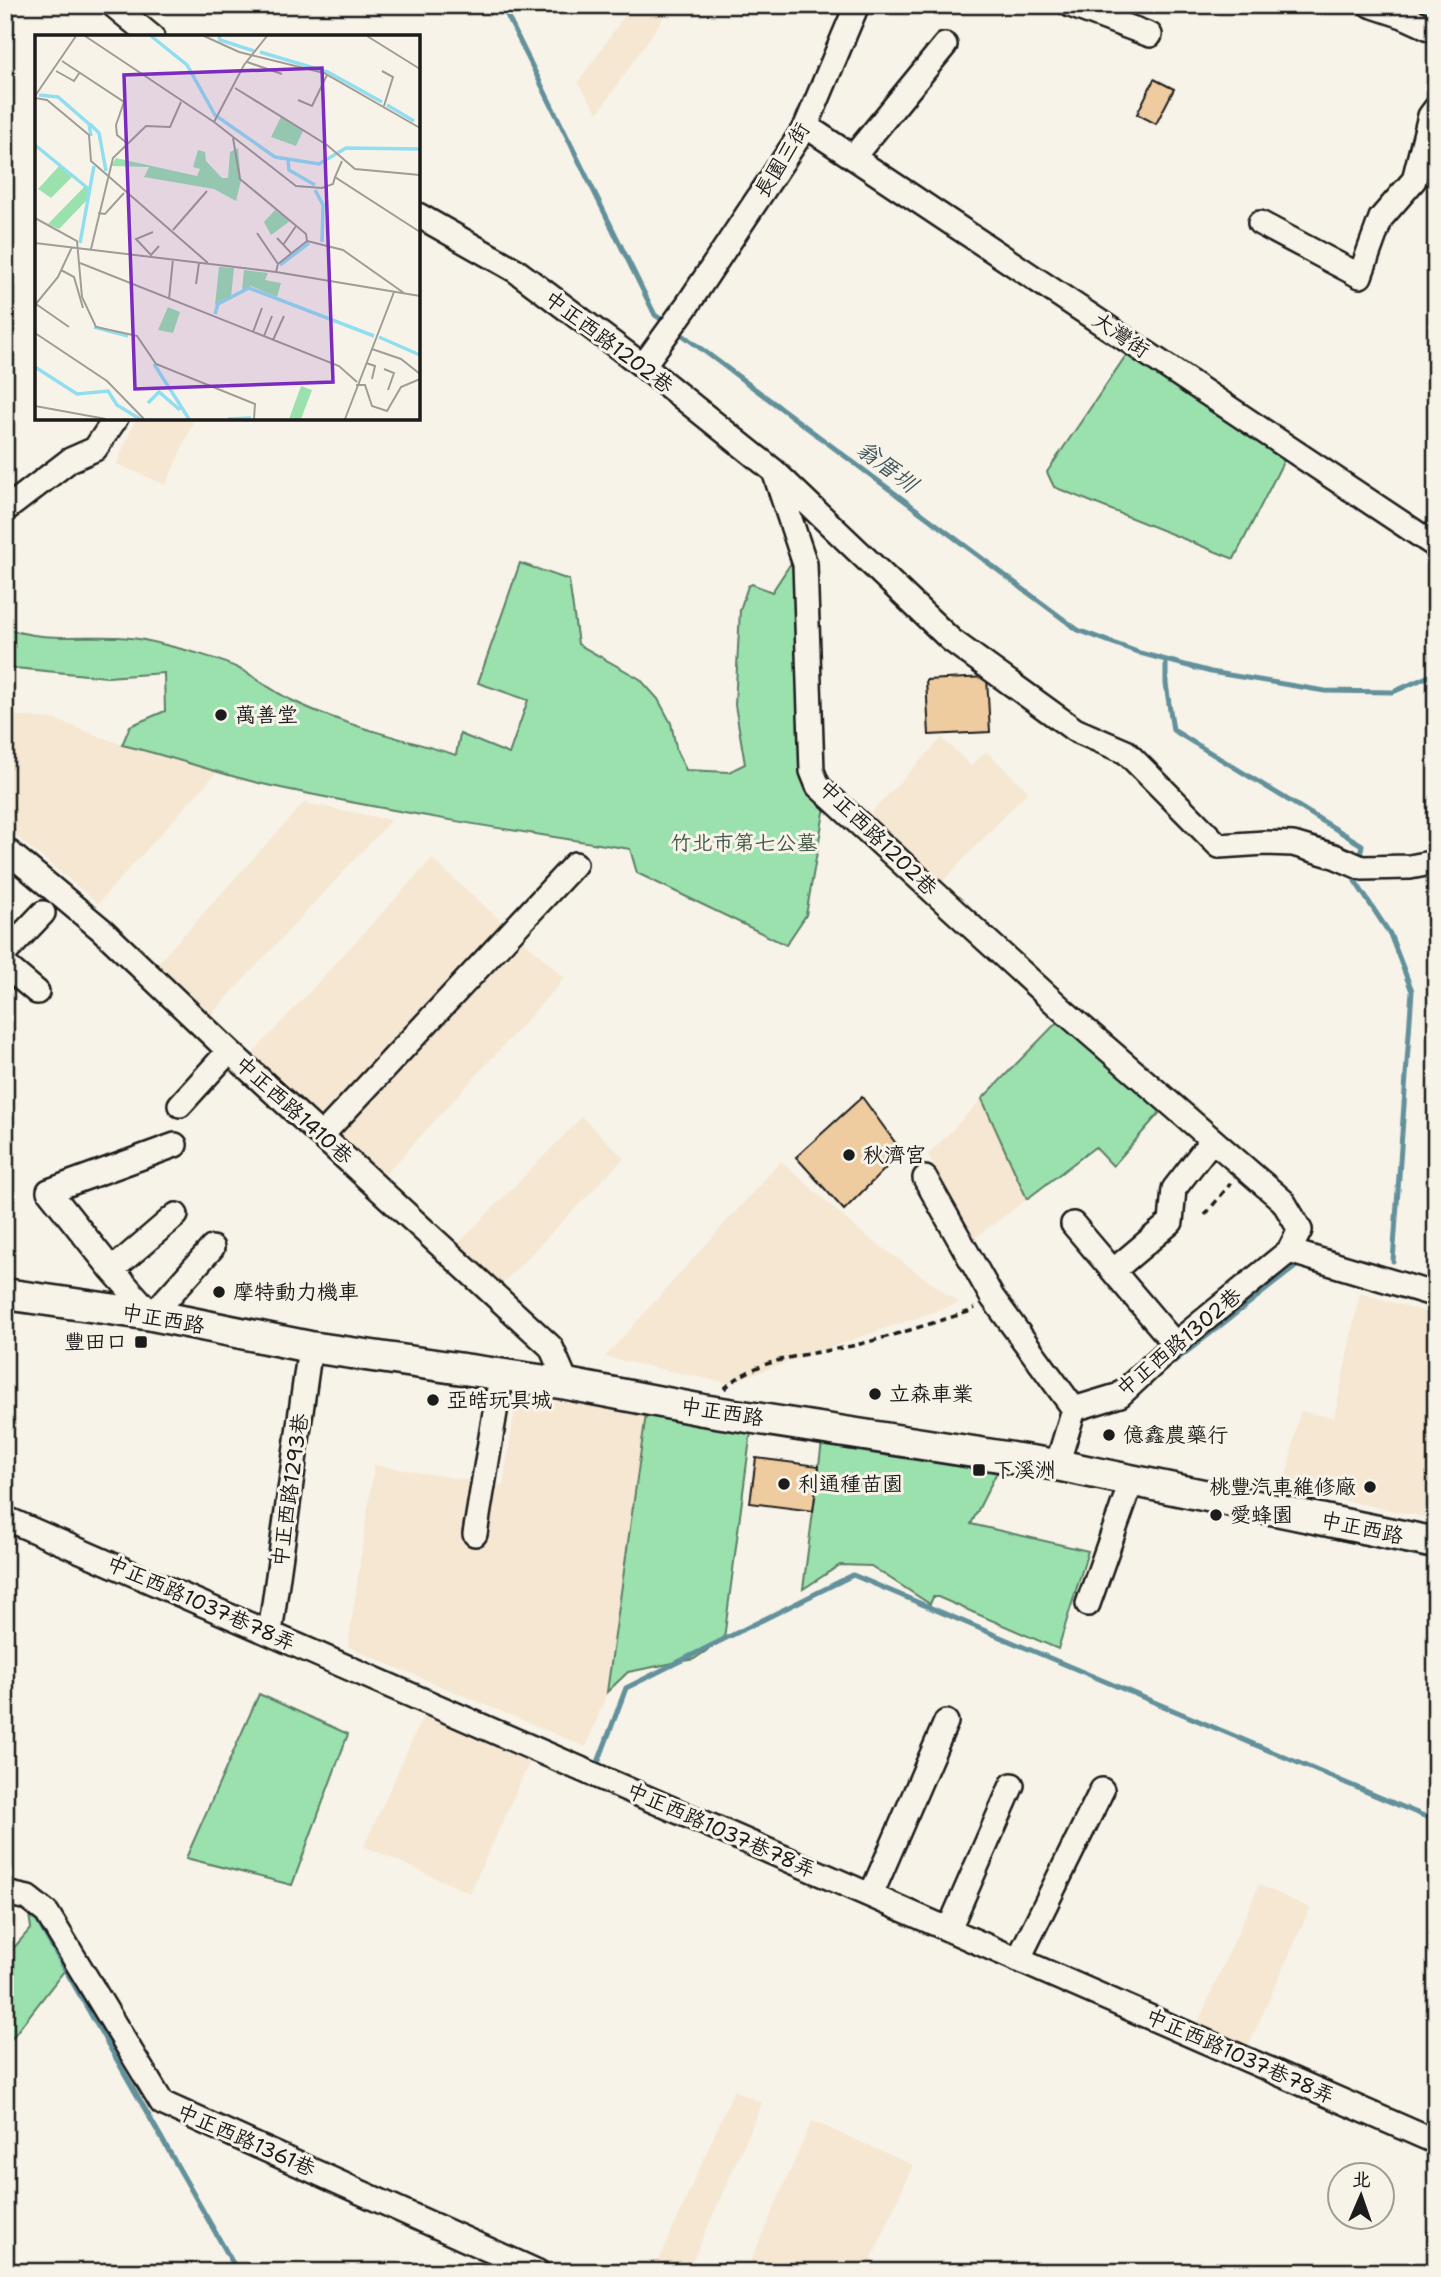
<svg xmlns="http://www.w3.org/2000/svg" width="1441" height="2277" font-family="'Shantell Sans','LXGW WenKai TC',sans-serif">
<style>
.built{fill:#f5e7d2}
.green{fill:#9be1ae;stroke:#5c7e65;stroke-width:2}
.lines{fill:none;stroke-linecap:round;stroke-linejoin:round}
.stream{stroke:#62909b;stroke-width:5}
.building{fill:#efcba0;stroke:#1c1c1c;stroke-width:2}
.minor-casing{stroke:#1c1c1c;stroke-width:28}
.major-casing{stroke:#1c1c1c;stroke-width:35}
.path{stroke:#1c1c1c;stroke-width:3.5;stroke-dasharray:7 5;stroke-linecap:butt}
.minor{stroke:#f7f3e8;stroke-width:23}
.major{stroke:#f7f3e8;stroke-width:30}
.poi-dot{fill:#1c1c1c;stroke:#f7f3e8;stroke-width:2.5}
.labels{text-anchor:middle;stroke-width:6;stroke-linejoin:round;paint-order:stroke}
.street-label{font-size:21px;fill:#1c1c1c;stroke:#f7f3e8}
.poi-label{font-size:21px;fill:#1c1c1c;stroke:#f7f3e8;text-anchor:start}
.park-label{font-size:21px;fill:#425748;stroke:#f7f3e8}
.water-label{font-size:23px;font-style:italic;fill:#3f565c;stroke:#f7f3e8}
.inset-river{fill:none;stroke:#91def0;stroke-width:3.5}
.inset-road{fill:none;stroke:#9f9d96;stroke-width:2}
.view{fill:#7b2cbf;fill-opacity:0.15;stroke:#7b2cbf;stroke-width:3.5}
.inset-edge{fill:none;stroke:#1c1c1c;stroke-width:3.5}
</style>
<rect width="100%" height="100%" fill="#f7f3e8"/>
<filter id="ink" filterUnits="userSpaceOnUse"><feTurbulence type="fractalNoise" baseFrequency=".0143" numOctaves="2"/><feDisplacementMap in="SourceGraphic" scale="14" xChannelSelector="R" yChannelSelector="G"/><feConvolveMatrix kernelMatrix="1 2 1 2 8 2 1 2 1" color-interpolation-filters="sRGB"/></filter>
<g filter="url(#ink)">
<path class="built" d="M632 5H672L598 113 578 83Z
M136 418H195L166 485 117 464Z
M5 715 54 719 122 745 216 773 98 903 5 827Z
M942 738 971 766 986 751 1028 791 942 882 870 814Z
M304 803 391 820 211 1015 157 964Z
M432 859 565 978 384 1176 252 1054Z
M982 1099 1027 1199 971 1241 928 1155Z
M582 1117 624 1158 497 1289 454 1248Z
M781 1161 857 1229 959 1303 727 1383 605 1357Z
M1360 1293 1436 1315V1466L1425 1517 1284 1488 1300 1411 1334 1418Z
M517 1396 646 1414 607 1692 586 1747 348 1647 374 1465 503 1486Z
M428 1705 534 1752 470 1893 364 1846Z
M1259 1885 1310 1908 1246 2051 1195 2029Z
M734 2090 762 2103 688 2272H654Z
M812 2121 913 2165 866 2272H746Z"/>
<path class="green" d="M1131 348 1287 454 1234 559 1054 487 1047 472Z
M795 557 819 714 826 801 806 915 786 945 637 873 630 849C508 830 387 811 267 785 218 774 171 756 122 745L130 726 165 711 164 673 107 677 5 667V628C53 646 104 629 153 642 183 649 216 657 244 671 259 680 273 691 289 699 341 725 401 738 456 755L460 734 509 754 528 700 478 683 520 563 569 580 578 644 640 679 658 699 671 723 677 752 686 770 729 772 745 764 735 705 740 610 748 586 752 584 772 592Z
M1064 1015 1168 1103 1113 1166 1095 1147 1027 1199 982 1099Z
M646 1414 751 1431 724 1639 694 1659 628 1672 607 1692Z
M822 1442 998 1470 971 1524 1088 1551 1058 1649 938 1597H933L930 1604 871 1566 840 1565 803 1589Z
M259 1694 348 1734 292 1885 186 1858Z
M27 1900 74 1958 5 2047V1958L31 1928Z"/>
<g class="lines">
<path class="stream" d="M502 5 655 315 668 324
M1412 5 1436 13
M676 330 1078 630 1140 653 1211 672 1325 691 1393 692 1436 673
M1166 660V684L1173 730 1362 845 1361 851
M1355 881 1390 934 1412 991 1393 1261
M1157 1375 1299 1264 1302 1265
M1295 1529 1436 1559
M599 1760 626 1688 853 1575 1436 1821
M33 1913 238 2272"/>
</g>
<path class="building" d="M1154 79 1174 89 1156 124 1137 114Z
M987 677 990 732 929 735 926 680Z
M862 1097 902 1152 844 1210 796 1157Z
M756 1458 819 1466 813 1511 750 1503Z"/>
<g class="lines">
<defs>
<path id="minor" d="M113 5 152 37
M1070 5 1150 35
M1370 5 1403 16 1436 31
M806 126 1436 546
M854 156 945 45
M418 215 515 270 643 366 774 471 951 640 1075 730 1126 752 1219 846 1265 843 1293 844 1334 856 1362 868 1410 867 1436 862
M1260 223 1360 276 1381 218 1414 180 1430 116 1436 108
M643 366 688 304 806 126 857 5
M774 471 805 564 812 771 818 786 1066 1013 1283 1201 1300 1230 1289 1251 1175 1344 1120 1395 1074 1409 1057 1465
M5 510 70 460 95 449 116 418
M5 849 102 930 229 1051 551 1347 567 1384
M5 953 43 913
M5 965 37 992
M180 1105 229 1051
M322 1135 575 864
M175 1145 49 1191 112 1270 152 1315 212 1248
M925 1178 992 1297 1074 1409
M1073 1224 1175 1344
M1289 1251 1436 1295
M112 1270 176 1215
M1113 1271 1171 1222 1174 1189 1212 1140
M5 1518 1436 2142
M475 1534 501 1376
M1088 1604 1132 1480
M270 1633 310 1347
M5 1893 28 1898 47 1913 162 2103 538 2272
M871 1895 946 1722
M949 1929 1012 1785
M1018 1960 1102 1790"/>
<path id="major" d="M5 1294 152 1315 310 1347 567 1384 703 1410 1057 1465 1436 1543"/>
</defs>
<use href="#minor" class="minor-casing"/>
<use href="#major" class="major-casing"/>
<path class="path" d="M1205 1215 1231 1183
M724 1389C759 1355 816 1355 860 1344 896 1335 932 1323 968 1312L975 1308"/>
<use href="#minor" class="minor"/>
<use href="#major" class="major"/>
</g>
</g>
<g class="poi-dot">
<circle cx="221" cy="715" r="7"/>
<circle cx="849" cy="1155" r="7"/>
<circle cx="219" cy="1292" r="7"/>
<rect x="134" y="1335" width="14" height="14" rx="3.5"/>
<circle cx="875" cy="1394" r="7"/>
<circle cx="433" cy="1400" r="7"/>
<circle cx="1109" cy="1435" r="7"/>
<rect x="972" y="1463" width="14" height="14" rx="3.5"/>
<circle cx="784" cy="1484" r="7"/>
<circle cx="1370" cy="1487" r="7"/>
<circle cx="1216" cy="1515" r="7"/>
</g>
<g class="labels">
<g class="street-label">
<text transform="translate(782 160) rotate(-58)" y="7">長園三街</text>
<text transform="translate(1121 335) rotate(34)" y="7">大灣街</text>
<text transform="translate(609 342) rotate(37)" y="7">中正西路1202巷</text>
<text transform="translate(878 838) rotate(44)" y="7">中正西路1202巷</text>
<text transform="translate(294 1110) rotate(42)" y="7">中正西路1410巷</text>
<text transform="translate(163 1319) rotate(10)" y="7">中正西路</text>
<text transform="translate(1179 1342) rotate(-40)" y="7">中正西路1302巷</text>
<text transform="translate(722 1412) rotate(9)" y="7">中正西路</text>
<text transform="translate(290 1490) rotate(-82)" y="7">中正西路1293巷</text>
<text transform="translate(1362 1528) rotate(12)" y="7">中正西路</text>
<text transform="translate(201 1603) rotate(24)" y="7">中正西路1037巷78弄</text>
<text transform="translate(721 1830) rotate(24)" y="7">中正西路1037巷78弄</text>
<text transform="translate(1240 2056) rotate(24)" y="7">中正西路1037巷78弄</text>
<text transform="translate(246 2140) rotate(24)" y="7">中正西路1361巷</text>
</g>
<g class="poi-label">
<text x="235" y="722">萬善堂</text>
<text x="863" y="1162">秋濟宮</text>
<text x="233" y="1299">摩特動力機車</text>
<text x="127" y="1349" text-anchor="end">豐田口</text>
<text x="889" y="1401">立森車業</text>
<text x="447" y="1407">亞皓玩具城</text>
<text x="1123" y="1442">億鑫農藥行</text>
<text x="993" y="1477">下溪洲</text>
<text x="798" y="1491">利通種苗園</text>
<text x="1356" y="1494" text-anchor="end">桃豐汽車維修廠</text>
<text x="1230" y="1522">愛蜂園</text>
</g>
<g class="park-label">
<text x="744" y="850">竹北市第七公墓</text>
</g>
<g class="water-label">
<text transform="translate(887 466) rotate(37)" y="8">翁厝圳</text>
</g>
</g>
<g transform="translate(35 35)">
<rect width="385" height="385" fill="#f7f3e8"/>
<path d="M246 82 268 96 261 111 236 102ZM203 113 206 146 201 166 179 154 109 142 114 132 76 131 81 123 162 141 165 134 158 132 163 115 170 117 171 126 187 143H193L195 117ZM24 131 37 142 16 163 3 154ZM50 151 55 154 52 165 24 194 13 189ZM240 175 255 186 236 200 229 187ZM184 232 199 233 196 262 180 270ZM209 235 233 238 230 245 246 248 242 262 216 251 207 255ZM133 272 145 277 138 298 123 295ZM266 351 277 355 266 384H254Z" fill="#9be1ae"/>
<path class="inset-river" d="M116 1 152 30 180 80 240 122 284 129 311 113 385 114M184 1 185 5 219 16M225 17 293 37 347 67M4 60 23 62 54 89 56 101M352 70 379 86M55 89 64 98 71 136M0 110 55 155M253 125 254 135 280 150M280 155 288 170 287 207M45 208 59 131M245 230 274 208M180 279 183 269 214 253 339 301M59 292 93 301M344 302 385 320M119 329 154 384M0 332 42 359 73 356 82 370 105 384M113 368 124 357 145 375M193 384 216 383"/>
<path class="inset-road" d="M50 1 179 87 261 151 287 153 298 149 300 142M169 1 204 17 289 38 385 93M332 1 385 34M27 26 89 67 81 90 82 100 93 109M212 27 247 39M21 36 39 46 45 37M347 36 358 42 349 71M200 53 292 110 320 134 385 140M0 61 41 1M0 63 12 65 54 100 56 126 173 228M263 65 277 71 292 40M179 87 209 30 232 1M198 103 205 144 271 199 272 206M307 126 300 142 385 197M63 178 70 179 89 158M0 183 42 206 47 262 61 292 102 301 121 329 220 369 219 384M138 195 172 156M118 197 101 204 116 220 124 211M222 198 243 229M242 203 257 219M272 206 308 215 369 258M0 208 241 237 385 261M248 210 261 191M56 214 78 123 111 91 135 92 146 67M45 228 304 331 322 347M26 235 39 242 48 273M241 237 243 229 272 206M161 249 164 228M134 264 138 224M1 269 34 292M0 270 23 242 37 212M218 297 227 273M0 298 72 346 109 384M229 301 237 281M238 305 249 281M337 314 366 324 385 339M331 328 340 331 337 344M349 334 359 338 353 355M321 350H330L337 371 352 376 366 352 385 344M0 371 71 384M310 384 359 257"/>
<path class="view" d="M287 33 298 347 100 354 89 40Z"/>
<rect width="385" height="385" class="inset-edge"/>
</g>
<rect width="1441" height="2277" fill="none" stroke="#f7f3e8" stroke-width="28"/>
<rect x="14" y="14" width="1413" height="2249" fill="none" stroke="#1c1c1c" stroke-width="2.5" filter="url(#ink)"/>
<g transform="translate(1361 2196) rotate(2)"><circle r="33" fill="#f7f3e8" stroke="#9f9d96" stroke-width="2"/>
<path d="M0-5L12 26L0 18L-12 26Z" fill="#1c1c1c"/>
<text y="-10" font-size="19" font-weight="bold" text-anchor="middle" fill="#1c1c1c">北</text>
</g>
</svg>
